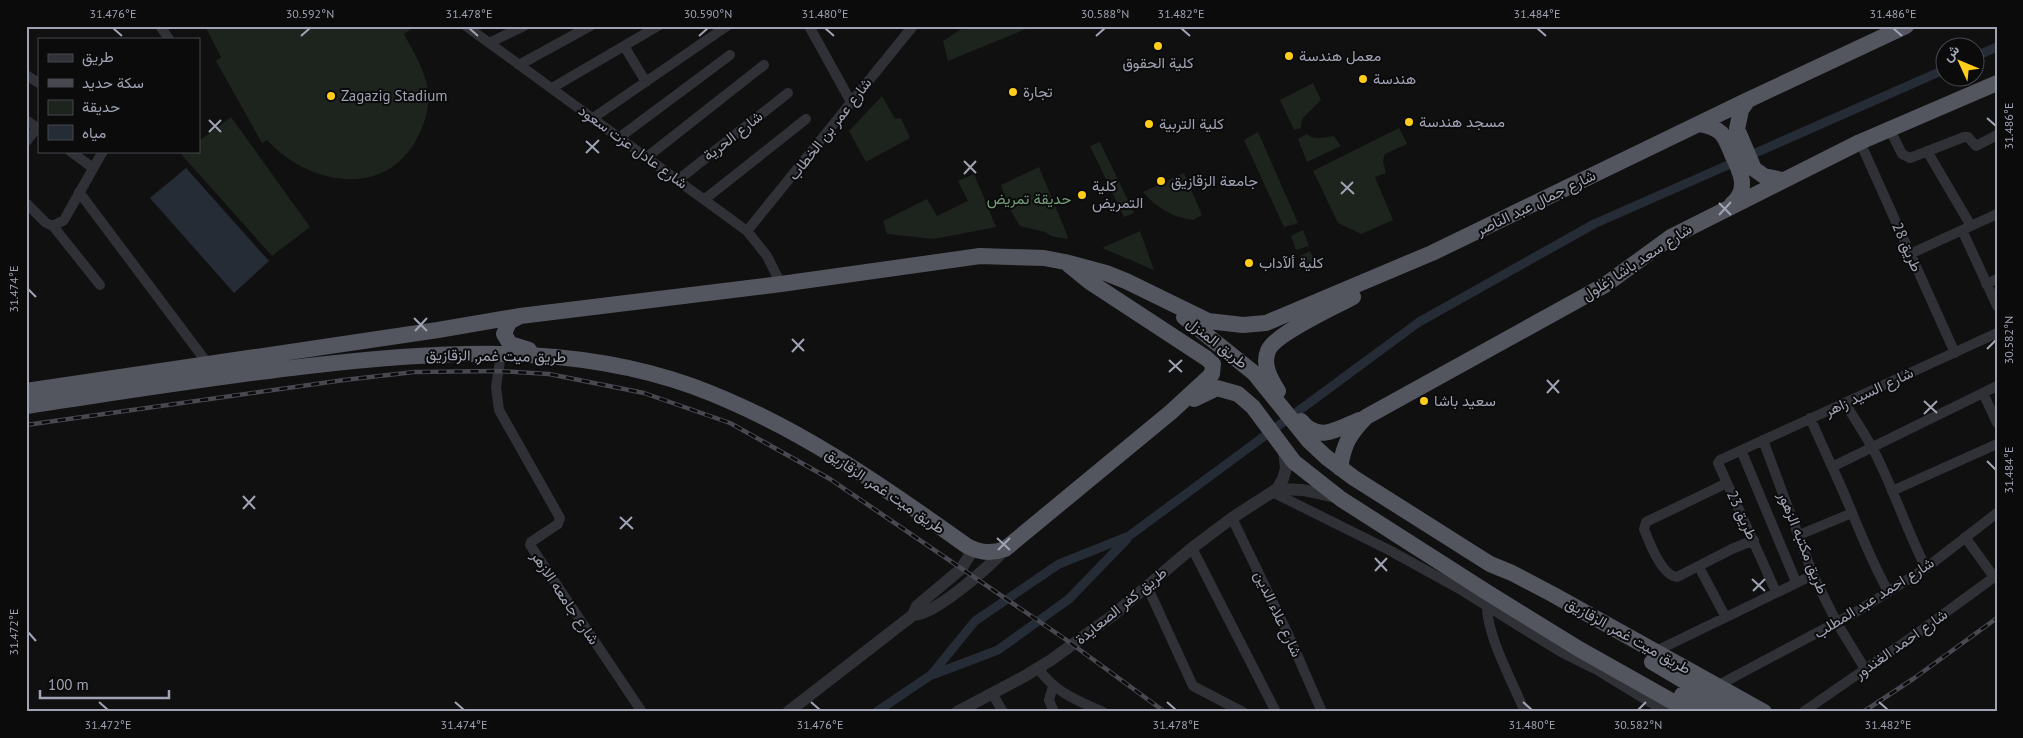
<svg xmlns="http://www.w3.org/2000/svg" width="2023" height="738" font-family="'PT Sans',Vazirmatn,sans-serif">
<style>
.green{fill:#1c241d}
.water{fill:#252c35}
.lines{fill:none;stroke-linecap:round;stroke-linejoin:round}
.canal{stroke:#252c35;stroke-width:9}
.minor{stroke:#303136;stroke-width:10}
.tertiary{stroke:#303136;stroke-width:12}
.trunk{stroke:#54565f;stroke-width:16}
.rail-casing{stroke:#474850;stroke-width:4.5}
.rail{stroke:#0b0b0c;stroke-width:2.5;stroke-dasharray:8;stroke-linecap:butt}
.ticks{fill:none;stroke:#9fa3b3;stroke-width:2}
.poi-dot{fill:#ffcd1a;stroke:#0b0b0c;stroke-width:2}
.labels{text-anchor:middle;stroke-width:4;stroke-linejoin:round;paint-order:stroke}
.poi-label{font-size:15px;fill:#9fa3b3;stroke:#0b0b0c;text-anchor:start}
.street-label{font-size:15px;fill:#9fa3b3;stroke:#0b0b0c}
.park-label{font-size:15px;fill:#74a07c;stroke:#0b0b0c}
.neatline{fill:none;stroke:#9fa3b3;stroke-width:2}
.ticks-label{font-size:12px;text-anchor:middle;fill:#9fa3b3}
</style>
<rect width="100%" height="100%" fill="#101011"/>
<path class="green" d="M205 26H410L411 29 404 34C411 48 421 63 425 78 431 94 428 116 421 130 392 200 311 188 267 140L262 143 216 61 221 57Z
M966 26H1033L948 61 943 41Z
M1313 83 1321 100 1302 119 1301 128 1294 130 1280 100Z
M882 96 895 119 901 118 910 138 866 162 849 131Z
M231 117 310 227 272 256 181 154 184 151H199V141Z
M1399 128 1407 144 1385 154 1383 161 1386 173 1375 177 1393 220 1361 234 1338 223 1313 171Z
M1258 132 1298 223 1284 227 1244 140Z
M1307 134C1314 141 1325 137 1334 136L1341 146 1307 162 1298 139Z
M1100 142 1134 213 1124 217 1090 146Z
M1039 167 1068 237 1067 239 1051 236 1045 232 1020 226 1009 208 1001 185Z
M1184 173 1202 215 1193 220C1174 218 1155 207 1143 192Z
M974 174 996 227 934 239 887 234 883 221 927 199 937 216 968 201 958 181Z
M1303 230 1309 246 1296 250 1291 236Z
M1140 231 1154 270 1102 248Z
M1310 251 1318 268 1305 272 1300 256Z"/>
<path class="water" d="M186 168 269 261 234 293 150 198Z"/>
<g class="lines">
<path class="canal" d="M1976 56 1997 47
M932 675 998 650 1069 599 1127 539
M876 712 931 675 975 621 1059 564 1129 536 1419 322 1594 224 1946 69"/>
<path class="minor" d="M160 26 169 39
M466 26 747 231 767 256 781 284
M809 26 851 102
M489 43 524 26
M624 46 646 82
M519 65 590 26
M26 75 39 83
M552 88 658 26
M593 118 727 26
M26 120 39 129
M1889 128 1902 154 1910 158 1964 137H1968L1976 146 1997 135
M620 137 730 55
M26 142 37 128
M1860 142 1955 353
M70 151 93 168
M1927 151 1971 226
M647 157 764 65
M678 180 788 93
M79 192 208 364
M705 199 806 119
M26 203 46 223 53 226 64 220 103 151
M53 226 100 285
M1962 230 1997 306
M747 231 913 26
M1910 254 1997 214
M1986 284 1997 279
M501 354 496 387 499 410 560 518 558 524 531 542 530 545 642 712
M1983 393 1997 423
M1845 403C1854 418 1864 433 1873 449 1893 487 1906 529 1926 568
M1810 418 1833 469
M1763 440 1813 575 1837 623 1865 669
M1741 450 1796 582
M1727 483 1646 522 1644 529C1649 542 1662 576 1677 577L1732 549 1754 540
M1892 491 1997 444
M1272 492 1389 550 1458 588 1561 652 1597 670 1666 712
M1232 518 1288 634 1322 712
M1799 535 1852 513
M1965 537 1994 577
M1192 548 1276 712
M1699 567 1725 616
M1147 586 1193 686 1243 712
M1888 591C1866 552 1852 509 1833 469L1834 466 1997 386
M1776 592 1718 463 1720 460 1997 333
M1487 605C1486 634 1513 683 1525 712
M1654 652 1813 575
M1038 668C1054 692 1078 701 1103 712
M1053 686 1049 700 1054 712
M1717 686 1856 612 1926 568 1997 513
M992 693 1003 712
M1803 712 1919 632 1997 575"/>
<path class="tertiary" d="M1277 489 1303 490 1336 497
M913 615C934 616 991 565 1005 549
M913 615 917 606 961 569 973 550
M788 712 913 615
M957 712 1025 676 1051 660 1112 616 1192 548 1232 518 1277 489 1283 479 1286 468 1284 450"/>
<path class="trunk" d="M1748 100 1741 110 1737 129 1754 169 1764 176 1782 180
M1699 124C1707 125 1714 127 1721 133 1726 138 1729 147 1732 154 1740 171 1750 189 1732 204
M520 316 509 322 504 334 510 344 529 350
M1184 317 1254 373 1309 441 1326 457 1354 478 1490 564 1512 573 1552 594 1764 712
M26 391 438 330 520 316 781 284 980 256 1044 258 1065 262 1106 273 1126 281 1208 321 1243 325 1266 323 1432 253 1748 100 1906 26
M1278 391C1271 380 1262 365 1268 351 1274 334 1335 307 1353 297
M1194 399 1217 388 1238 394 1253 407 1294 462 1341 499 1485 591 1579 649 1691 712
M26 406C120 392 213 377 308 366 436 351 568 342 692 386 793 423 880 484 967 546 980 553 991 554 1005 549L1171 412 1208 378 1212 374 1213 364 1206 358 1090 282 1069 265
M1301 421C1318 443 1338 429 1359 420
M1340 468C1344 443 1349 435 1366 417L1605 285 1671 237 1860 142 1997 83
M1652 662 1736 712
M1682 695 1711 712"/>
<defs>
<path id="rail" d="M26 425 344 380 414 372 498 371 549 374 644 393 730 423 830 479 1065 639 1165 712
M1863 712 1913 679 1997 618"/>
</defs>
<use href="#rail" class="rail-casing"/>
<use href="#rail" class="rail"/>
</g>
<path class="ticks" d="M113 28 122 36M469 28 478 36M825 28 834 36M1181 28 1190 36M1537 28 1546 36M1893 28 1902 36M301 36 310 28M699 36 708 28M1096 36 1105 28M1987 118 1996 126M209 120 221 132M209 132 221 120M586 141 599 153M586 153 599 140M964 161 976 173M964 174 976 161M1341 182 1354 194M1341 194 1353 182M1719 203 1731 215M1719 215 1731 202M28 289 36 297M414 318 427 331M415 331 427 318M792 339 804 351M1987 349 1996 340M792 352 804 339M1169 360 1182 372M1169 372 1182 360M1547 380 1559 393M1547 393 1559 380M1924 401 1937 413M1924 414 1937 401M1987 461 1996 470M243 496 255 509M243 509 255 496M620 517 633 529M620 529 632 517M997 538 1010 550M998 550 1010 538M1375 558 1387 571M1375 571 1387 558M1752 579 1765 591M1753 591 1765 579M28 632 36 641M99 702 108 710M455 702 464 710M811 702 820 710M1167 702 1176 710M1523 702 1532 710M1879 702 1888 710M1638 710 1646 702"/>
<g class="poi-dot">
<circle cx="1158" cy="46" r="5"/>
<circle cx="1289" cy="56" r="5"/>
<circle cx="1363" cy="79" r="5"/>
<circle cx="1013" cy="92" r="5"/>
<circle cx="331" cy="96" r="5"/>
<circle cx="1409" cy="122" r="5"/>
<circle cx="1149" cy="124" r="5"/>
<circle cx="1161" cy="181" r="5"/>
<circle cx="1082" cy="195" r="5"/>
<circle cx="1249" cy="263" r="5"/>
<circle cx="1424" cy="401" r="5"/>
</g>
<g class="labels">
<g class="poi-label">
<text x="1299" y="61">معمل هندسة</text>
<text x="1158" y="68" text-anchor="middle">كلية الحقوق</text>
<text x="1373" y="84">هندسة</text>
<text x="1023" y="97">تجارة</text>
<text x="341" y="101">Zagazig Stadium</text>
<text x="1419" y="127">مسجد هندسة</text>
<text x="1159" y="129">كلية التربية</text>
<text x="1171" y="186">جامعة الزقازيق</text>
<text x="1092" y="191">كلية<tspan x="1092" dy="17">التمريض</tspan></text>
<text x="1259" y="268">كلية ألآداب</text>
<text x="1434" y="406">سعيد باشا</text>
</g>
<g class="street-label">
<text transform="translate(830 129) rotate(-52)" y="5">شارع عمر بن الخطاب</text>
<text transform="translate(733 136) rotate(-38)" y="5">شارع الحرية</text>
<text transform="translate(633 147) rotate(36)" y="5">شارع عادل عزت سعود</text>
<text transform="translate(1536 203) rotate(-26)" y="5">شارع جمال عبد الناصر</text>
<text transform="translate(1907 247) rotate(66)" y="5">طريق 28</text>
<text transform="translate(1637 262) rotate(-33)" y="5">شارع سعد باشا زغلول</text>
<text transform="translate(1217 343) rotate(38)" y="5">طريق المنزل</text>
<text transform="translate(496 356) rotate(1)" y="5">طريق ميت غمر, الزقازيق</text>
<text transform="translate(1869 392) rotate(-25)" y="5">شارع السيد زاهر</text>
<text transform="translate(885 491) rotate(34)" y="5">طريق ميت غمر, الزقازيق</text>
<text transform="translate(1742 515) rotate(65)" y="5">طريق 23</text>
<text transform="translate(1803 543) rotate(68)" y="5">طريق مكتبه الزهور</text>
<text transform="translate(565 598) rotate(56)" y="5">شارع جامعه الازهر</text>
<text transform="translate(1874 598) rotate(-32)" y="5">شارع احمد عبد المطلب</text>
<text transform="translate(1121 606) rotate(-39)" y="5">طريق كفر الصعايدة</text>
<text transform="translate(1278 614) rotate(65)" y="5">شارع علاء الدين</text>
<text transform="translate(1628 636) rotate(29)" y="5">طريق ميت غمر, الزقازيق</text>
<text transform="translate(1901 644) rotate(-35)" y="5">شارع احمد الغندور</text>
</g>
<g class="park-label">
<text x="1029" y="204">حديقة تمريض</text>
</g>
</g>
<rect width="2023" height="738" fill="none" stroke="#0b0b0c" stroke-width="55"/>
<rect x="38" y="38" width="162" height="115" fill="#0b0b0c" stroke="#46484f"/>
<rect x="48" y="54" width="25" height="8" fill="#303136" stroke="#46484f"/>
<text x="82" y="62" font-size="15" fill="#9fa3b3">طريق</text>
<rect x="48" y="79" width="25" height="8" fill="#474850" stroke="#46484f"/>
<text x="82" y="88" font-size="15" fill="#9fa3b3">سكة حديد</text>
<rect x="48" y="100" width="25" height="15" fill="#1c241d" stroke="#46484f"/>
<text x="82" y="112" font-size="15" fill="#9fa3b3">حديقة</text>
<rect x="48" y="125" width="25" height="15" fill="#252c35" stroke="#46484f"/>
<text x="82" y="138" font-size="15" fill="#9fa3b3">مياه</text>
<g transform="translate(1960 62) rotate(314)"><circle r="24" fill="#0b0b0c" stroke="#46484f"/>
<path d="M0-4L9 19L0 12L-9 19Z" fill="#ffcd1a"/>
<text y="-8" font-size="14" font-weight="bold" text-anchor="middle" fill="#9fa3b3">ش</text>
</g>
<path d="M40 690v8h129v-8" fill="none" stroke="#9fa3b3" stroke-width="2.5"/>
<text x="48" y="690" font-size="15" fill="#9fa3b3" stroke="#0b0b0c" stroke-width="4" paint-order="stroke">100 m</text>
<rect x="28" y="28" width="1968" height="682" class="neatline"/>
<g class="ticks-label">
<text x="113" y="18">31.476°E</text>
<text x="310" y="18">30.592°N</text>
<text x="469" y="18">31.478°E</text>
<text x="708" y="18">30.590°N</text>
<text x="825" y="18">31.480°E</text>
<text x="1105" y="18">30.588°N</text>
<text x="1181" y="18">31.482°E</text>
<text x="1537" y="18">31.484°E</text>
<text x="1893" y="18">31.486°E</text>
<text transform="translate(2009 126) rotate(-90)" y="4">31.486°E</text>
<text transform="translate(14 289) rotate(-90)" y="4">31.474°E</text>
<text transform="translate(2009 340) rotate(-90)" y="4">30.582°N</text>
<text transform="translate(2009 470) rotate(-90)" y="4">31.484°E</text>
<text transform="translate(14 632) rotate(-90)" y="4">31.472°E</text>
<text x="108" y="729">31.472°E</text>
<text x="464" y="729">31.474°E</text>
<text x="820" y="729">31.476°E</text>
<text x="1176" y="729">31.478°E</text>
<text x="1532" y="729">31.480°E</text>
<text x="1638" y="729">30.582°N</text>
<text x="1888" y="729">31.482°E</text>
</g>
</svg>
